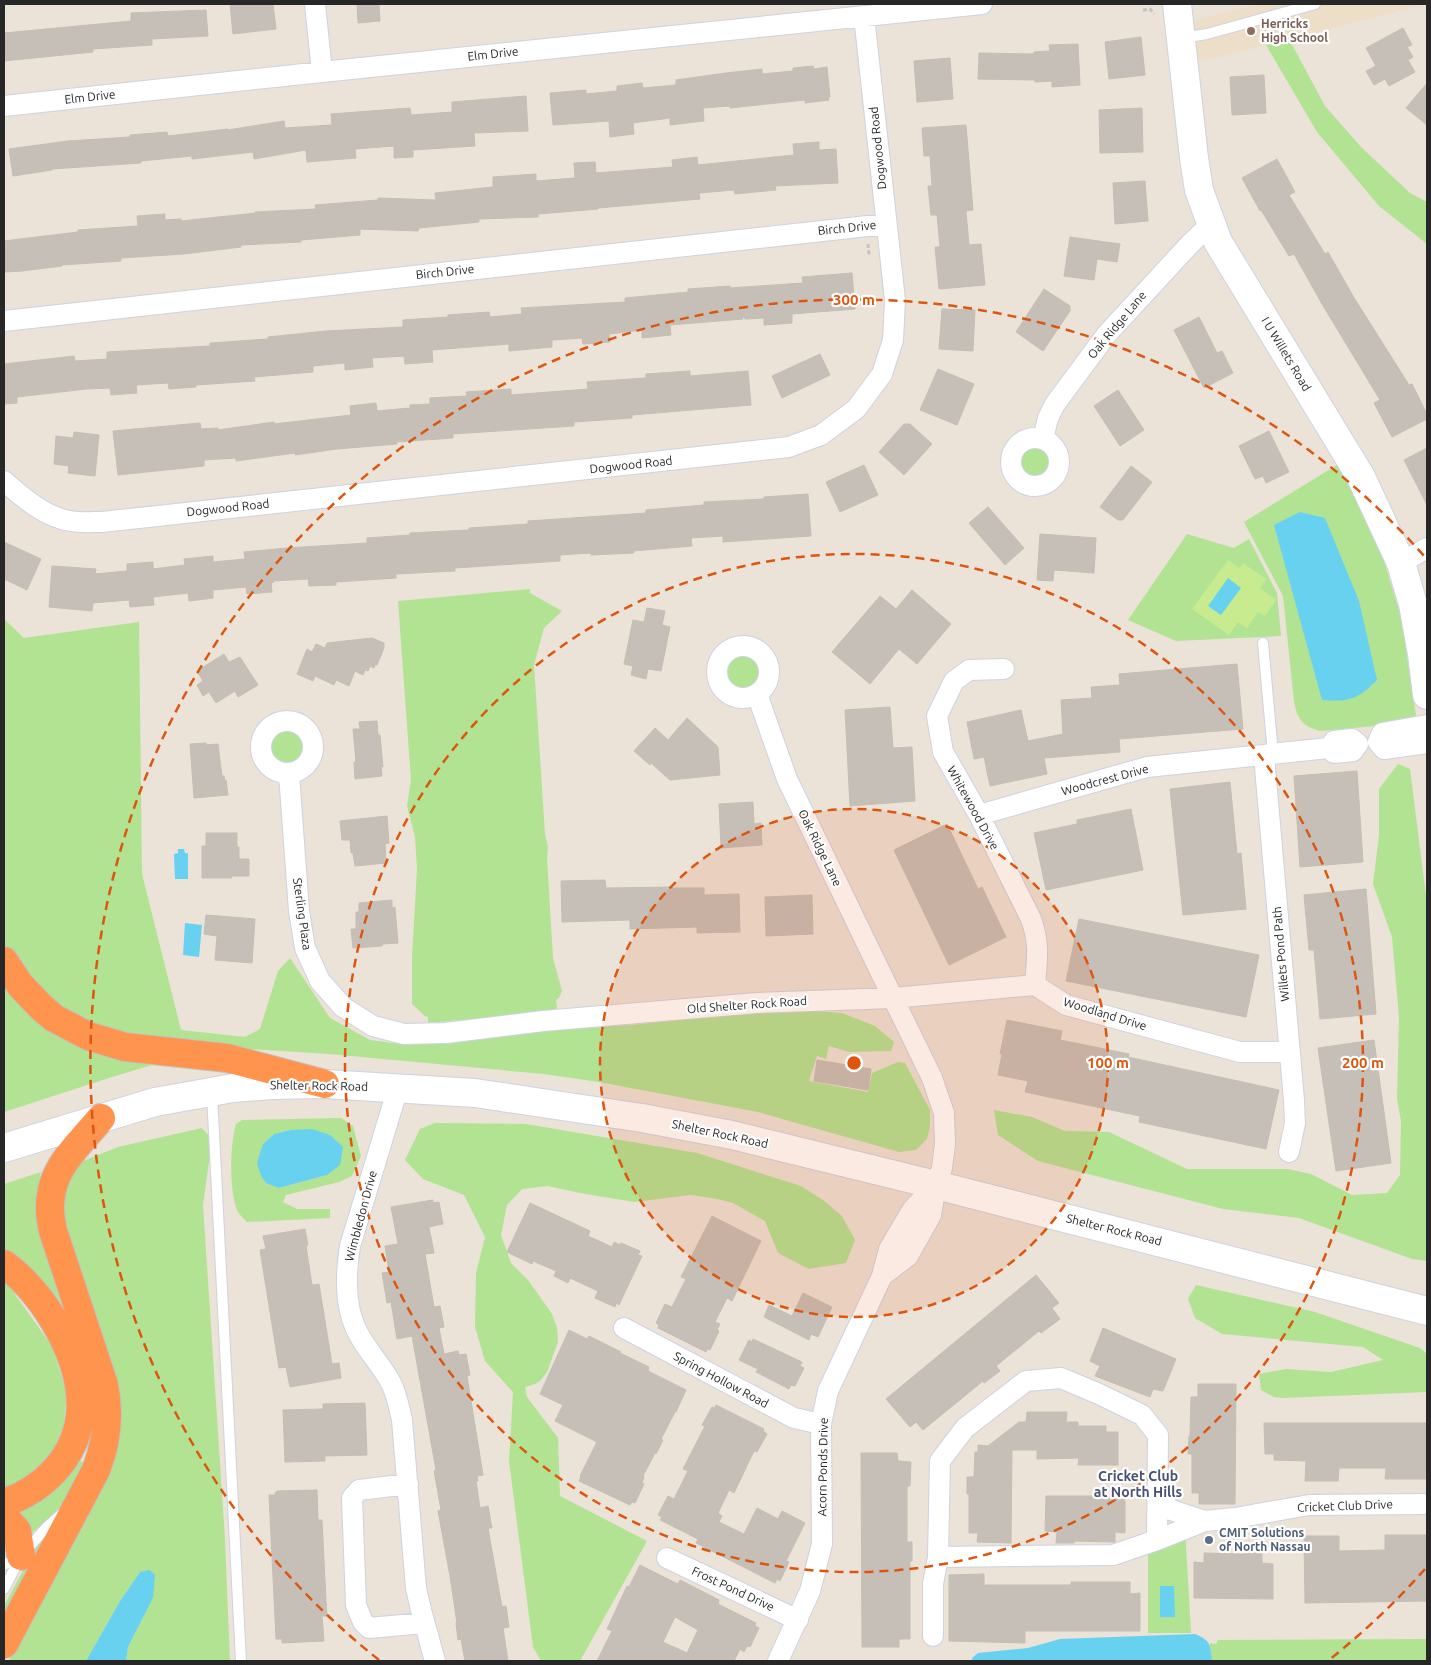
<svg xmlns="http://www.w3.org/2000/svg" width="1431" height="1665" font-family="Ubuntu,sans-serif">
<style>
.education{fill:#eddfc7}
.green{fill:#b1e393;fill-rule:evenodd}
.pitch{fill:#c7eb8e}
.water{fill:#68d1f0}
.building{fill:#c5bfb8;stroke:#c5beb2;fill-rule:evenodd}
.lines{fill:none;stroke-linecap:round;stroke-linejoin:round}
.service-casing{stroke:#ced2e1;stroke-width:12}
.minor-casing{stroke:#ced2e1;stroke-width:22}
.secondary-casing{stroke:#ced2e1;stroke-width:30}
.motorway-casing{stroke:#c3c3c3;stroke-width:30}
.path{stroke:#c3c3c3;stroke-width:3;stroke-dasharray:4 2.5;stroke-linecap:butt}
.service{stroke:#fff;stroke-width:10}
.minor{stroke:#fff;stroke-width:20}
.secondary{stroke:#fff;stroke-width:28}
.motorway{stroke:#ff944f;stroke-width:28}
.ring{fill:none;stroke:#de560d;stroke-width:2.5;stroke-dasharray:9 6}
.education-dot{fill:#8d6e63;stroke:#fff;stroke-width:2}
.service-dot{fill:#5c6f8a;stroke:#fff;stroke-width:2}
.labels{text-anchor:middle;stroke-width:4.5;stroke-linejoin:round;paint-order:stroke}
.education-label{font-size:12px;font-weight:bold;fill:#785e54;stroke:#fff;text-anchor:start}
.street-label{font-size:12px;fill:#272727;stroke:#fff}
.service-label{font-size:12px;font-weight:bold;fill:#4e5e75;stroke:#fff;text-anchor:start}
.neighbourhood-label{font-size:14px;font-weight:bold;fill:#485278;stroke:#fff}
.centre{fill:#de560d;stroke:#fff;stroke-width:2.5}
.ring-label{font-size:15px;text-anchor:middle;font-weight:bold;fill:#de560d;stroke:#fff;stroke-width:4.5;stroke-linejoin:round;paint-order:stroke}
</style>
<rect width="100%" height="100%" fill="#ebe2d8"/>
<path class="education" d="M1259 4H1427L1183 66 1179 24Z"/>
<path class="green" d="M1289 39 1325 106 1361 147 1410 193 1427 202V244L1379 206 1317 132 1266 45Z
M1011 462a24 24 0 1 1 48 0a24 24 0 1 1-48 0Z
M1340 463 1382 554 1401 617 1417 722 1321 731C1303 727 1297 719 1294 701L1283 596 1244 522Z
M1187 534 1234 548 1249 539 1277 593 1281 636 1176 641 1128 620Z
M530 589V593L562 611 544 628 534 665 545 834 548 847 547 858 553 958 562 991 559 998 556 1000 557 1009 548 1012 428 1023V1017L425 1016 412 1004V957L417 869 415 837 407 806 411 780 398 601Z
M4 619 24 638 139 622 142 874 181 1030 245 1037 260 1029 278 971 290 958 330 1018 370 1040 408 1045 545 1028 632 1025 748 1013 814 1011 842 1013 875 1026 894 1042 891 1051 849 1052 829 1046 826 1059 817 1056 809 1081 868 1092 872 1073 898 1062 905 1063 930 1110V1126L927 1139 916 1150 899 1152 758 1112 599 1082 544 1074 329 1054 184 1045 92 1026 56 1009 27 980 4 945Z
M717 672a26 26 0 1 1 52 0a26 26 0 1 1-52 0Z
M261 747a26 26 0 1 1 52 0a26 26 0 1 1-52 0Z
M1398 764 1410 769 1427 904V1261L1412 1259 1299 1218 1223 1209 1038 1161 998 1135 994 1110 1032 1117 1065 1131 1109 1132 1187 1169H1288L1311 1174 1352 1195 1387 1193 1400 1175 1401 1121 1397 1099 1399 1017 1392 937 1373 884 1379 835V789Z
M4 977 162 1062 112 1077 4 1112Z
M341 1118 353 1126 361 1156 352 1176 339 1182 286 1195 283 1202 297 1209H330V1218L247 1222C244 1218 239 1215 237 1210 229 1189 230 1145 236 1124L242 1120ZM290 1130 327 1175 279 1188 263 1144 274 1134Z
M435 1123 526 1124 697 1153 801 1186 823 1200 842 1216 855 1240 846 1263 809 1269 778 1253 765 1221 733 1203 718 1199 690 1195 634 1202 580 1193 548 1186 522 1189 507 1205 501 1235 511 1263 528 1280 552 1314 557 1328 558 1342 547 1372 541 1380 535 1384 525 1387 527 1397 558 1438 560 1496 647 1541 580 1661H541L533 1647 509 1461 513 1392 485 1361 475 1327 476 1273 485 1237 464 1195 423 1179 405 1160 420 1129Z
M202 1128 209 1136 211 1147 203 1205 225 1539 230 1661H126L128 1647 153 1598 140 1572 120 1601 86 1661H9L14 1644 112 1443 65 1241 60 1204 67 1181 83 1161 118 1147Z
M41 1172 37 1191 36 1205 37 1227 69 1329 4 1254V1184Z
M4 1280 6 1282 52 1346 67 1393 63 1432 51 1458 27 1482 4 1492Z
M1196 1285 1315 1312 1420 1348 1427 1354V1392L1283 1398 1274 1397 1261 1390 1259 1374 1286 1369 1331 1372 1383 1360 1363 1347 1222 1334 1195 1318 1188 1299Z
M70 1458 89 1464 73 1491 56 1512 24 1540 5 1512Z
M1185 1528 1191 1633H1148V1543Z
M51 1529 4 1622V1606L34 1550Z
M1427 1639V1661H1208L1211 1654 1210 1643 1216 1644 1218 1640Z"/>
<path class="pitch" d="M1228 560 1239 568 1243 563 1266 579 1260 588 1276 600 1265 616 1258 612 1247 628 1238 622 1229 635 1192 609Z"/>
<path class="water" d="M1300 512 1325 518 1359 601 1377 680C1357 700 1349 702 1322 700L1274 525Z
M1228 578 1241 588 1221 615 1208 606Z
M178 849H184L185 853H188V879H175L174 854 178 853Z
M185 923 202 925 199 957 183 955Z
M312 1129 330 1135 343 1147 340 1165 327 1175 279 1188 266 1183 261 1176 257 1163 263 1144 274 1134 290 1130Z
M150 1570 155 1575 153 1598 128 1647 126 1661H86L120 1601 140 1572Z
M1160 1586H1174L1175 1617H1160Z
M1195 1634C1212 1641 1210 1645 1212 1661H972V1658L978 1653 1028 1648 1060 1639Z"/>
<path class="building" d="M230 4H273L276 29 233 34Z
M357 4H379L380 21 358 23Z
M206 10 208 36 152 39V45L93 49V52L4 61V33L131 21V13Z
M1403 28 1412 45 1407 47 1413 57 1408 60 1415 72 1389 86 1385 79 1374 85 1366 71 1376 66 1366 48Z
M1141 37 1145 75 1109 79 1105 42Z
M1078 44 1080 85 1052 87V81L1035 82V80L978 79 979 53 1034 54V52L1050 51 1049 45Z
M950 58 953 99 917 102 914 61Z
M813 66 814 69 827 67 830 97H828L829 100 805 103V100L730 108V106L703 108 704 121 670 125V118L633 123 634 134 610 137 609 121 553 125 550 93 586 90V94L617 91V86L642 83 643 88 676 85V80L726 73 762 69V74L793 71V68Z
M1264 75 1266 113 1232 115 1230 77Z
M1427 83V125L1406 108Z
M526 96 528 131 474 133 475 146 413 150V157L394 158V146L355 149 356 158 307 162 306 150 254 159 253 152 192 159V156L141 161V163L52 169V170L13 176 9 149 68 141 130 137V135L167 132 168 136 228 129V130L284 121 285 128 332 125 331 114 410 108 411 115 452 112V102Z
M1142 108 1143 152 1100 153 1099 110Z
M966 125 973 210 966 211 969 245 981 244 985 285 939 289 935 247H940L937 215H931L928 186H932L930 156H924L922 128Z
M819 142V150L836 149 838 183 775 186 776 190 735 194 734 190 699 193 700 199 598 208V209L538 214V217L479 219V222L419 228 418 231 360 229V235L301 240V242L241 245V247L184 254 121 258V261L62 265V266L22 271 4 272V241L78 232V230L138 226 137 216 165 214V220L181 219V221L256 213 255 212 316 209 315 205 378 200V198L436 200 435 193 493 187V177L536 174V181L575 178 574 163 595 162 596 173 673 167 672 160 697 157 698 165 794 155 793 144Z
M1277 159 1295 192 1289 195 1325 254 1328 252 1353 296 1409 385 1412 384 1427 414V419L1392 437 1374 403 1380 400 1322 304 1294 254 1289 256 1261 210 1260 211 1242 178Z
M1145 181 1148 221 1115 224 1113 183Z
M1070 237 1120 244 1117 262 1097 259 1094 280 1064 276Z
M852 273 855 309 792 314V323L764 325V318L747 319H745L743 315V319L670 325 671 335 642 338V330L609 334 610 342 583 344 582 338 552 340V347L509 351V344L432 350 433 362 405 364 404 356 372 358 373 367 345 370V363L313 366V372L254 377 255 381 196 385V387L169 389 168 383 136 385 137 393 111 395 110 388 86 389 17 397V403L4 404V364L74 356 75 361 107 359V352L210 346V343L268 339V337L326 331 403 327V320L448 317V315L489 312 490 317 522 314 521 308 625 302V298L688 292V289L730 286V288L803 283 802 277Z
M1044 289 1070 306V311L1043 351 1016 332Z
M942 309 975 310 973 351 939 349Z
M1199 317 1217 353 1222 351 1233 373 1204 388 1174 330Z
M820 354 830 375 782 398 772 376Z
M938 369 974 384 957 425 920 410Z
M690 371V376L748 371 751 405 632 415V418L574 422V426L453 434V438L396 442 397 444 337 449 295 455V453L236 461V458L204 460V466L118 475 113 431 200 423 201 429 218 428V430L274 422V424L351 415 350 406 376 403 377 411 410 408V405L430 404V398L467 396 466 392 511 389V395L588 389 587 382 646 378V374Z
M1118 390 1144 430 1120 446 1094 406Z
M904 424H910L932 444 904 475 879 452Z
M1269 431 1289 472 1266 483 1263 476 1255 479 1239 446Z
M74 432 99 435 95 476 68 473 69 466 54 464 56 436 73 438Z
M1427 448V505L1404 460Z
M864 465 878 495 840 512 826 482Z
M1131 466 1152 482 1123 520H1118L1100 507Z
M808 494 811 536 723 542V536L691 538 692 546 633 551 634 553 591 555V553L560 555V561L455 568V571L396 574V578L336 582V585L309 586 308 579 273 581 274 582 271 583 272 592 247 594 246 587 213 590V598L189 601 188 593 153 597 154 605 130 607 129 600 93 603 92 611 49 607 52 566 96 569 95 574 127 571V564L153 562V569L185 565 184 559 213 556V562L245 559 244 552 287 548 367 543V538L410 535V533L469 530V528L528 524V521L646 513V510L704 505V502L764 499V497Z
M988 507 1024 548 1005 565 969 523Z
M1040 534 1096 538 1094 573 1054 570 1053 581 1037 580Z
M4 542 41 559 27 590 4 579Z
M912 590 951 624 917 664 899 649 870 684 832 652 880 596 896 609Z
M647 608 665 611 662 625 670 627 661 671 648 669 646 679 631 675 633 666 624 664 633 620 644 622Z
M372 638 384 643V648L377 665H375L374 668 370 666 368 671 365 670 363 675 355 671 349 686 336 680 334 685 315 676 313 681 297 674 307 649 312 652 316 644 325 648 327 643Z
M224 654 229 662 240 657 258 685 238 697 235 691 216 703 209 692 203 696 197 685 203 681 197 671Z
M1237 664 1243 729 1119 739 1120 752 1044 758 1047 774 990 786 984 757 974 759 967 722 1021 710 1028 741 1063 734 1061 700 1092 698 1091 687 1120 685 1119 674Z
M890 707 893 748 912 747 915 801 850 806 845 710Z
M687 718 718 747 720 775 670 780 651 763 650 765 634 751 655 728 668 740Z
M377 721 378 735H380L383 767H381L382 776 355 779 354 762H356L353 729H360L359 722Z
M206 743V745L218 744 222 776H224L225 781 226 780 228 795 194 798 190 744Z
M1357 771 1363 862 1300 867 1294 776Z
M1230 782 1237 854 1241 853 1246 909 1183 915 1170 789Z
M753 802 754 824 761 823 762 845 721 848 719 804Z
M1131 809 1143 870 1046 890 1034 833 1077 824V820Z
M387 816 389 843 385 844 386 863 355 866 353 853H351L350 840H342L340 821Z
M947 824 978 889 982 887 1006 937 949 965 894 850Z
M206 833H237V847H239V859H249V876H231L232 878H202V846H206Z
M605 880 606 888 672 887V888H704V895L739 894 740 932 697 933V927L630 929V920L562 922 561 881Z
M1366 889 1376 1014 1320 1019 1314 950H1309L1304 895Z
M812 895 813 934 766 936 765 897Z
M392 900V908L395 907 398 943 383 944 382 946 353 948 351 929H356V912H359V903Z
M206 915 255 919 252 963 215 960 217 936 204 934Z
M1079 919 1259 955 1246 1017 1066 981Z
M1007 1020 1062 1031 1060 1040 1129 1054 1128 1057 1279 1090 1266 1149 1139 1122 1140 1116 1025 1092 1028 1081 998 1075 1002 1054H1000Z
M1374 1040 1391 1163 1336 1171 1318 1048Z
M817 1060 871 1069 868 1090 814 1081Z
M433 1200V1203L439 1202 443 1224 429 1227 434 1253 425 1254 434 1307 440 1306 444 1327 439 1328 444 1354 458 1351 459 1355 466 1354 470 1375 467 1376 483 1475 477 1476 478 1481H476L480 1508 488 1506 492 1528H488L502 1607 506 1606 509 1627 503 1628 508 1661H465L461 1639 458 1640 456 1623H457L450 1576 438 1511 441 1510 434 1471 436 1470 412 1336 397 1339 391 1302 387 1303 382 1273 389 1272 385 1246 398 1244 391 1207Z
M530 1203 590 1231 588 1236 612 1247 614 1242 620 1245 621 1243 640 1251 638 1255 642 1256 619 1305 616 1303 615 1307 595 1298 598 1291 570 1278 568 1283 554 1276 556 1271 533 1261 532 1264 507 1252Z
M712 1216 761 1241 732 1301 727 1298 715 1322 720 1324 717 1330 719 1331 710 1350 707 1349 706 1352 658 1328 659 1325 656 1323 665 1304 672 1307 686 1279 681 1277Z
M305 1229 308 1245 306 1246 312 1285 319 1284 332 1364 339 1363 341 1378 290 1387 286 1367 279 1368 260 1250 266 1249 263 1236Z
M1036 1275 1059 1303 1052 1308 1060 1319 1041 1333 1039 1331 996 1366 1000 1371 984 1383 983 1381 923 1430 916 1422 910 1427 886 1399Z
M803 1293 832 1307 818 1337 811 1334 809 1340 764 1317 769 1305 792 1316Z
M1103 1328 1176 1359 1163 1391 1153 1389 1150 1397 1095 1376 1100 1366 1090 1361Z
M569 1330 587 1339 589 1336 621 1352 620 1353 649 1367 648 1371 686 1390 676 1412H675L661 1439 663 1440 656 1454 655 1453 643 1476 644 1477 642 1483 644 1484 635 1503 632 1502 630 1505 579 1481 581 1477 580 1476 597 1442 555 1421 563 1405 540 1394Z
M753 1339 802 1362 800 1366 804 1368 795 1386 791 1385 789 1389 756 1372 758 1369 739 1360 749 1340 752 1342Z
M1198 1384H1236L1235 1504H1199V1493H1192V1454H1188L1189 1436H1190L1191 1397H1198Z
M365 1403 367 1455 325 1456V1461L285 1462 283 1410 323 1409V1404Z
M716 1405 764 1429 763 1431 767 1434 757 1452 754 1451 734 1493 729 1490 718 1513 722 1516 719 1522 744 1534 757 1508 778 1519 782 1511 805 1523 786 1561 789 1562 780 1581 777 1579 775 1583 696 1543 698 1539 660 1520 662 1517 658 1515 668 1496 674 1499 688 1471 683 1469 705 1426 702 1425 712 1407 715 1408Z
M1027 1412H1067L1066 1422H1078V1426H1106V1432H1118V1465H1078L1079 1458 1037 1459V1450H1012L1011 1543 977 1542 978 1533H969V1494H967V1477H974L975 1452H978V1445L988 1446 1019 1422H1026Z
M1264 1423H1427V1479H1385L1386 1468H1339L1338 1481H1305L1306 1461 1274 1460V1454H1265Z
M861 1453H897L898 1461 911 1462 910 1486H907V1542H912V1561H910V1639H899V1647H862Z
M317 1490 318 1520H322L326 1601 327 1616H322L324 1641 282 1643V1639H276L269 1495H275V1493L277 1491Z
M1046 1496H1125V1533L1115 1532V1542L1074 1541V1543H1056L1057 1532 1045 1531Z
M1385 1535H1427V1601L1305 1603 1304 1536H1339V1551L1385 1550Z
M1245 1552H1262V1563L1273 1564V1599L1194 1598V1562L1204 1563V1553L1245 1554Z
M640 1565 678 1584 680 1580 719 1600 718 1604 756 1623 755 1626 759 1628 750 1647 747 1646 744 1652 740 1649 734 1661H597L612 1631 607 1629 627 1586 629 1587ZM675 1617 698 1630 687 1653 663 1642Z
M984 1574V1585H1071V1582H1130V1594L1140 1593V1631H1025V1643L949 1641V1575Z"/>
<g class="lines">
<defs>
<path id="service" d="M1182 38 1207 34 1315 4
M1263 643 1273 754
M212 1094 241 1661
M4 1565 20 1556
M4 1589 21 1556 46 1528 64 1512"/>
<path id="minor" d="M315 4 322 72
M4 106 322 72 982 4
M4 321 886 224
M1011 462a24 24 0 1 1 48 0a24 24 0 1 1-48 0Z
M1043 439 1048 418 1055 404 1107 334 1190 244 1210 225
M4 481C22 497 45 517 70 521 80 523 92 522 102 522L789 447 821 435 856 409 882 374 893 340 895 300 864 16
M1401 563 1427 548
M717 672a26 26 0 1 1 52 0a26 26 0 1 1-52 0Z
M1004 669 969 670 954 681 937 716 943 752 979 815 1031 919C1040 943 1037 960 1035 985
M757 694 787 779 893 998 1035 985 1066 1005 1240 1052H1289
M261 747a26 26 0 1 1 52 0a26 26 0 1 1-52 0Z
M1427 725 1382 733 1378 742 1384 749 1427 743
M1352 739 1358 744 1353 751 1334 753 1329 748 1334 741Z
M1264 756 1294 1100 1295 1123 1289 1152
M289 774 299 911 305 948 320 981 343 1007 373 1026 404 1034 446 1033 543 1021 757 1003 893 998 932 1078 944 1113 945 1144 942 1168 936 1185
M979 815 1147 767 1329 748
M398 1088 350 1246C346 1273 344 1303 356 1329 365 1349 381 1364 391 1383 397 1395 399 1407 402 1420L416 1588 421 1610 435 1661
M624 1328 794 1418 821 1424
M408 1484 359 1490 352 1498 356 1605 363 1622 369 1628 424 1623
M1159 1498 1171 1510 1205 1521
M938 1557 1113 1555 1157 1540 1205 1521 1235 1518 1309 1505 1427 1504
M667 1558 798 1620
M933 1636V1584L938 1557 940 1461 965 1428 1026 1381 1061 1378 1099 1394 1142 1415 1158 1435 1157 1540
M778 1661 810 1591 822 1544 821 1424 828 1391 882 1276 889 1249 912 1210 936 1185 931 1215 908 1256 882 1276"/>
<path id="secondary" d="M1177 4 1194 158 1199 190 1218 242 1361 477 1401 563 1413 604 1422 654 1427 695
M4 1148 155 1102 233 1088 272 1085 325 1084 475 1093 642 1118 732 1135 936 1185 1427 1311"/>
<path id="motorway" d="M4 961 20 985 41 1007 54 1018 88 1036 125 1047 227 1058 325 1084
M4 1264C46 1294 86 1363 80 1416 75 1458 43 1490 4 1503
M4 1516 17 1531 21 1556
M4 1644 96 1470C107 1442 110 1414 104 1385L53 1231C40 1178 70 1155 101 1118"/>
</defs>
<use href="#service" class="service-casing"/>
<use href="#minor" class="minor-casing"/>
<use href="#secondary" class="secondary-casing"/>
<use href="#motorway" class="motorway-casing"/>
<path class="path" d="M1143 10 1150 9 1154 14
M868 244 869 255"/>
<use href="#service" class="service"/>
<use href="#minor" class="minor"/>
<use href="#secondary" class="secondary"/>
<use href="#motorway" class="motorway"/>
</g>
<circle cx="854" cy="1063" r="254" fill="#de560d" fill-opacity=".12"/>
<g class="ring">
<circle cx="854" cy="1063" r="254"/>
<circle cx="854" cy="1063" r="509"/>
<path d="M1425 1569A763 763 0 0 1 1329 1660M379 1660A763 763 0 1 1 1425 557"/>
</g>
<circle class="education-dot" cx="1251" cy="31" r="5"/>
<circle class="service-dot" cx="1209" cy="1540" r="5"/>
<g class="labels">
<g class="education-label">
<text x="1261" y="28">Herricks<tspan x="1261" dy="14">High School</tspan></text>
</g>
<g class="street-label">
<text transform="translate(493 54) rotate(-6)" y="4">Elm Drive</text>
<text transform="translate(90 97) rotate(-6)" y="4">Elm Drive</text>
<text transform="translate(878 148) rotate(-96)" y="4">Dogwood Road</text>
<text transform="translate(847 228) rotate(-6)" y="4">Birch Drive</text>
<text transform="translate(445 272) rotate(-6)" y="4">Birch Drive</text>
<text transform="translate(1117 325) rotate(-50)" y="4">Oak Ridge Lane</text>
<text transform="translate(1286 354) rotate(59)" y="4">I U Willets Road</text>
<text transform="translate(631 465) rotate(-6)" y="4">Dogwood Road</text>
<text transform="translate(228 508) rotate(-6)" y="4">Dogwood Road</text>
<text transform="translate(1105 780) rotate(-15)" y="4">Woodcrest Drive</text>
<text transform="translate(973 808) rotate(61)" y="4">Whitewood Drive</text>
<text transform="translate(820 848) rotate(64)" y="4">Oak Ridge Lane</text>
<text transform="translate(302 914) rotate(82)" y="4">Sterling Plaza</text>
<text transform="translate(1281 954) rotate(-95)" y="4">Willets Pond Path</text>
<text transform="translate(747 1005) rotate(-4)" y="4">Old Shelter Rock Road</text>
<text transform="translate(1105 1014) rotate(17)" y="4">Woodland Drive</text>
<text transform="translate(319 1086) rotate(1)" y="4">Shelter Rock Road</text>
<text transform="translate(720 1134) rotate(12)" y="4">Shelter Rock Road</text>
<text transform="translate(361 1216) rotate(-75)" y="4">Wimbledon Drive</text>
<text transform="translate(1114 1230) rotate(14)" y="4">Shelter Rock Road</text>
<text transform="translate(721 1380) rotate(28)" y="4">Spring Hollow Road</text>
<text transform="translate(823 1467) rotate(-89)" y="4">Acorn Ponds Drive</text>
<text transform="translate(1345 1506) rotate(-2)" y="4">Cricket Club Drive</text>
<text transform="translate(733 1589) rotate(25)" y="4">Frost Pond Drive</text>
</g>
<g class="service-label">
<text x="1219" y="1537">CMIT Solutions<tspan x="1219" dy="14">of North Nassau</tspan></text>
</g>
<g class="neighbourhood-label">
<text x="1138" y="1481">Cricket Club<tspan x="1138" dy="16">at North Hills</tspan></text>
</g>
</g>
<circle cx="854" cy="1063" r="8" class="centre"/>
<g class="ring-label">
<text x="854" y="305">300 m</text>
<text x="1108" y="1068">100 m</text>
<text x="1363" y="1068">200 m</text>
</g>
<rect width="1431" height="1665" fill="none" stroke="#272727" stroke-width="10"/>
</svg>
